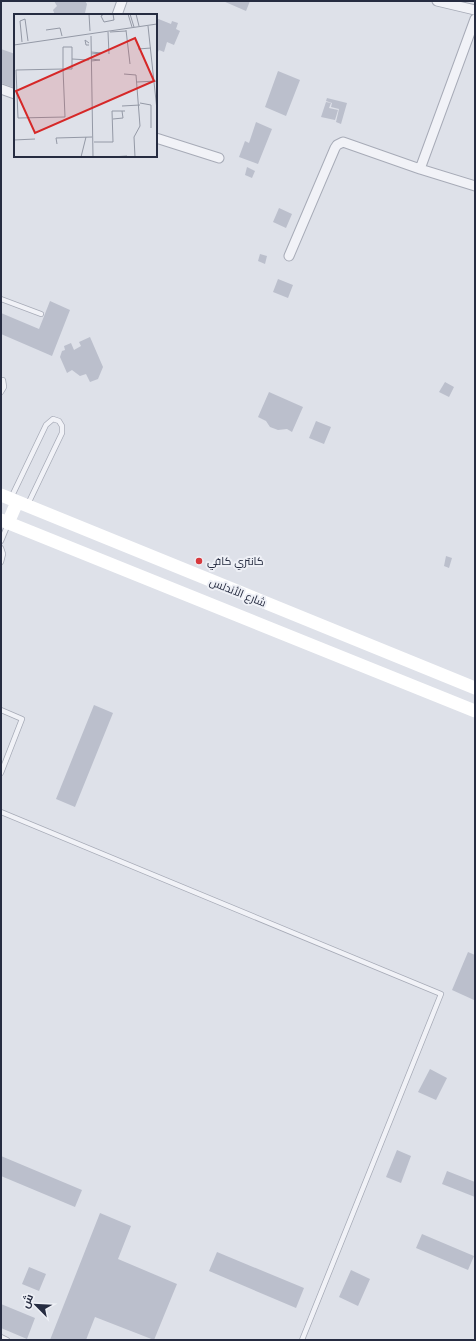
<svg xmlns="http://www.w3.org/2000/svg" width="476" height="1341" font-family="Poppins,Cairo,sans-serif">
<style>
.building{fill:#bbbfcc}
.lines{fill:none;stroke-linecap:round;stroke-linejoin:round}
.service-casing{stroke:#a7abb7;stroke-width:6}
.minor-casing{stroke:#a7abb7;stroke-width:11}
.service{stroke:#f1f2f7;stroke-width:4.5}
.minor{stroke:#f1f2f7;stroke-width:9}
.secondary{stroke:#fff;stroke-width:13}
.poi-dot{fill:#d8393d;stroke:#eef0f6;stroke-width:1.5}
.labels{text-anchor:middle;stroke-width:4;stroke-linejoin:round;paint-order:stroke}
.poi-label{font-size:11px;fill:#262c41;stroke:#eef0f6;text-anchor:start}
.street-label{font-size:11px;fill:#262c41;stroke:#eef0f6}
.inset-road{fill:none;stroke:#9499a6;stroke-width:1}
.view{fill:#d62828;fill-opacity:0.15;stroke:#d62828;stroke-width:2}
.inset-edge{fill:none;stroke:#262c41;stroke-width:2}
</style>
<rect width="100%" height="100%" fill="#dee1e9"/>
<path class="building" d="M54 1H85L87 4 85 13 83 15H55L53 10 57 6Z
M223 1H250L246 11Z
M156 18 171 24 172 21 178 23 176 29 180 31 174 45 167 42 164 52 159 50 157 54 156 53Z
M1 49 15 54V88L1 83Z
M278 71 300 80 286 116 265 107Z
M327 98 347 103 341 124 336 122 339 109 331 107 332 103 326 101Z
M326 102 331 103 329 108 338 110 335 120 321 117Z
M256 122 272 129 258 164 239 157 245 141 249 143Z
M247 167 255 171 252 178 245 175Z
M279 208 292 214 286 228 273 222Z
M260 254 267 256 265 264 258 261Z
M278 279 293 285 288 298 273 292Z
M50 301 70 310 52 356 1 334V313L39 329Z
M90 337 103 367 98 379 90 382 86 374 80 376 72 370 67 373 60 357 62 351 65 350 64 346 71 343 74 350 81 346 79 342Z
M445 382 454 387 449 397 439 392Z
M269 392 303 407 292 432 287 429 278 430 270 427 266 421 258 417Z
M316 421 331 427 324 444 309 438Z
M446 556 452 558 449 568 444 566Z
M94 705 113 713 75 807 56 799Z
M468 952 475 955 474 1000 452 990Z
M430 1069 447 1078 436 1100 418 1092Z
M397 1150 411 1156 401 1183 386 1177Z
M1 1156 82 1190 75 1207 1 1176Z
M447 1171 475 1182V1197L442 1184Z
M100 1213 131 1226 118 1259 177 1284 154 1340 95 1317 86 1340H50Z
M422 1234 474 1256 468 1270 416 1248Z
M217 1252 304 1288 296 1308 209 1271Z
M29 1267 46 1274 39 1291 22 1284Z
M351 1270 370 1279 358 1306 339 1297Z
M1 1304 35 1318 27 1339 1 1328Z"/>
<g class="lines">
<defs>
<path id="service" d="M1 299 41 314
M1 380H3L4 387 1 392
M11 498 46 425 53 419 59 421 62 426V433L28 504
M1 541 8 524
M1 548 3 554 1 562
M1 710 22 719 1 773
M1 812 441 994 302 1340
M1 1337 7 1340"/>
<path id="minor" d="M437 1 475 10
M117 15 122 1
M1 89 15 94
M156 138 219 158
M420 169 475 19
M289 256 335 148 337 145 343 142 420 169 475 186"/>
</defs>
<use href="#service" class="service-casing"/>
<use href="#minor" class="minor-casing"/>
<use href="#service" class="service"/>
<use href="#minor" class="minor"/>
<path class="secondary" d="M1 495 475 688
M1 520 475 711
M8 523 17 502"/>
</g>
<circle class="poi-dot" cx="199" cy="561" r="4"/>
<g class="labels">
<g class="poi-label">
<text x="207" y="565">كانتري كافي</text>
</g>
<g class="street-label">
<text transform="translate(238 592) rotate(22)" y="4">شارع الأندلس</text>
</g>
</g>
<g transform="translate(14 14)">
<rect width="143" height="143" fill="#dee1e9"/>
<path class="inset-road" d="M75 0 76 17M90 0 87 2 90 8 100 6 99 0M114 0 118 13M116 0 120 13M122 0 125 12M134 12 143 96M32 16 46 14 48 22M112 16 116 50M94 18 95 40M96 18 112 17M77 22 79 143M8 28 6 7 11 5 14 27M0 31 143 10M75 31H72L71 26 75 29M124 35 137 34M77 38 88 39 77 40M58 45 75 46M77 45 86 46 77 47M49 55H58V33H49V55L51 103 4 104 2 56 49 55M110 60 122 61 126 112 120 123 121 143M123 68 143 67M126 89 137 91V114M108 92 126 91M99 105 109 104 108 97M0 126 21 125M80 128H99L98 97H111M43 130 42 124 78 123M67 143 72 123M97 143 113 142"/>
<path class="view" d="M121 24 140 67 21 119 2 77Z"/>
<rect width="143" height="143" class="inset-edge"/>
</g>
<rect width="476" height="1341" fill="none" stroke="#262c41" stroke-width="4"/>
<g transform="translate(36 1305) rotate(294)" stroke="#eef0f6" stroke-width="3" paint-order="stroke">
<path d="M0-3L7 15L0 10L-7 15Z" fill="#262c41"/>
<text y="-6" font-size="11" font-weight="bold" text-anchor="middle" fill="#262c41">ش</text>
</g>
</svg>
